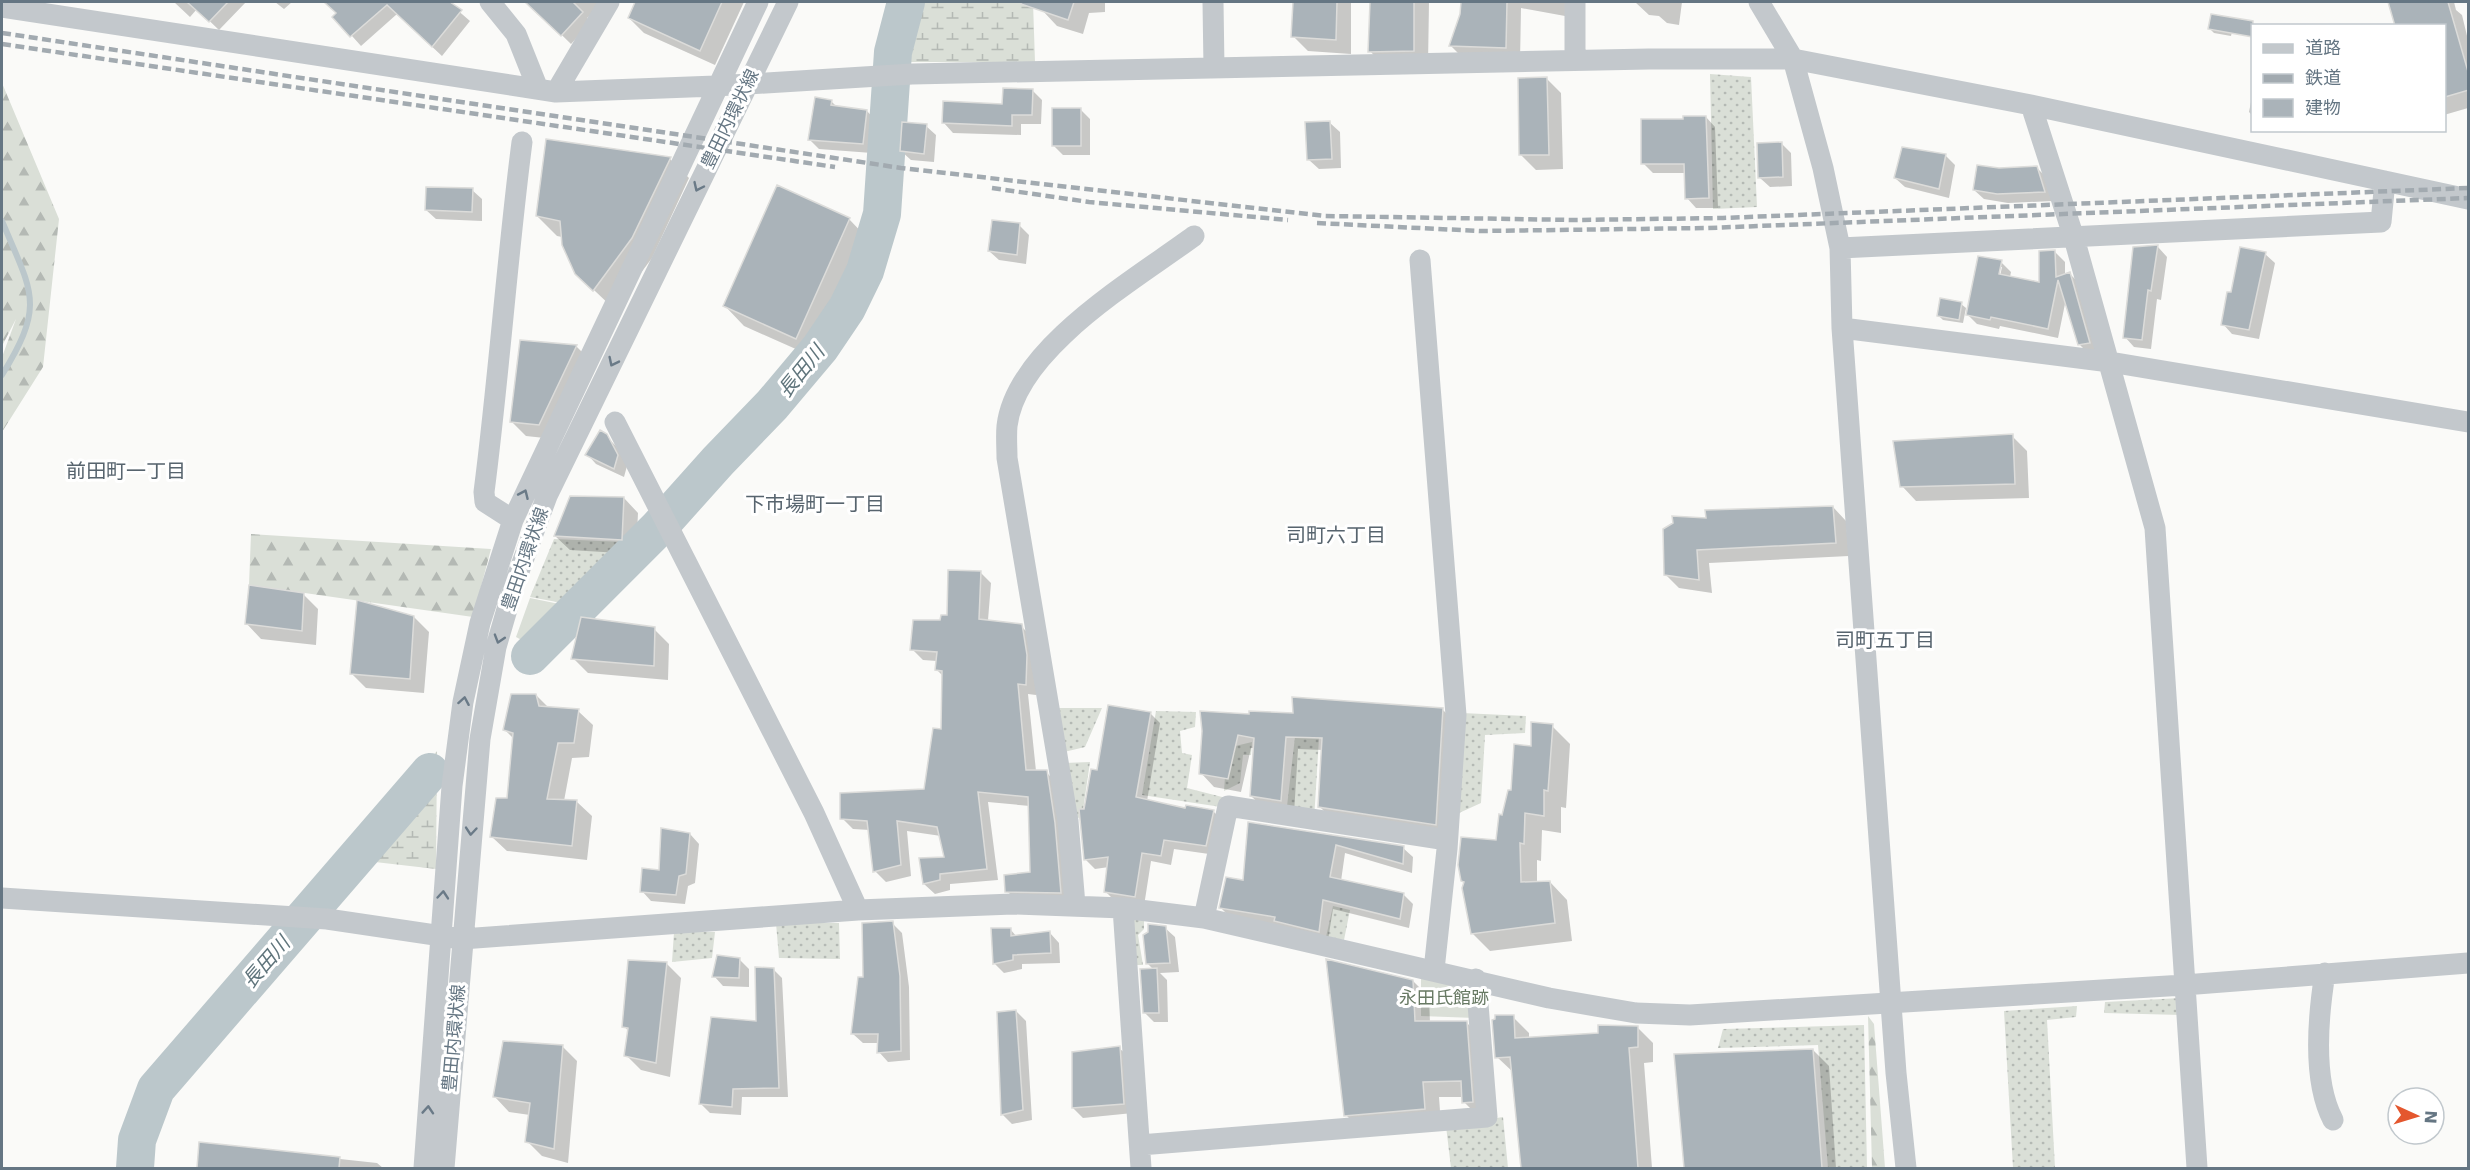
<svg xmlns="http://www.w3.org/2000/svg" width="2470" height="1170" font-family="'DejaVu Sans','Noto Sans JP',sans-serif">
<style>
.grass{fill:url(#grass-dots)}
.forest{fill:url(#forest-firs)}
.wetland{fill:url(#wetland-marsh)}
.park{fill:#dadfd7}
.shadow{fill:#0003;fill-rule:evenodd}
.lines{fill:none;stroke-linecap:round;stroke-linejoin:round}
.stream{stroke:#bbc7cb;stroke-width:6}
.river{stroke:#bbc7cb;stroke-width:38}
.building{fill:#aab3b9;stroke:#dcdcda;stroke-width:1.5}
.minor{stroke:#c3c8cc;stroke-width:21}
.rail{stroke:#a2aab0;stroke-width:4.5;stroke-dasharray:9 4.5;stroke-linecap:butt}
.oneway{stroke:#6a7a87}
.labels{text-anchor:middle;stroke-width:6;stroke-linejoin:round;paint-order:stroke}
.street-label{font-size:18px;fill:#657683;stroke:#fff}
.park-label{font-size:18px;fill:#687a64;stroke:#fff}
.water-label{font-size:20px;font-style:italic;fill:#60757c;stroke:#fff}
.neighbourhood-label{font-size:20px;fill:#57646e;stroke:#fff}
</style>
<defs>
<pattern id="grass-dots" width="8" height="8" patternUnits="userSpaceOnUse" patternTransform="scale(1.5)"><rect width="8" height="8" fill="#dadfd7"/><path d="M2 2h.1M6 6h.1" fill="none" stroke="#b4b9b4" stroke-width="1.8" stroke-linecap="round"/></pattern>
<pattern id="forest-firs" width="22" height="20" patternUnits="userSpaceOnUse" patternTransform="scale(1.5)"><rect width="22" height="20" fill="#dadfd7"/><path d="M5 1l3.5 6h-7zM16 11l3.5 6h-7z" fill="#b4b9b4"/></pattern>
<pattern id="wetland-marsh" width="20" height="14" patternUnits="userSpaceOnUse" patternTransform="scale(1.5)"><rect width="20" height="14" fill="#dadfd7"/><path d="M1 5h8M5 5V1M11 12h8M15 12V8" fill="none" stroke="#b4b9b4"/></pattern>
</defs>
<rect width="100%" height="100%" fill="#fafaf8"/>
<path class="grass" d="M1710 74 1751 77 1757 207 1713 209Z
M554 539 625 542 573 605 530 597Z
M1059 708H1102L1085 747 1064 752Z
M1156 711 1196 712 1195 727 1180 731 1182 753 1192 755 1187 788 1226 798 1221 807 1142 795Z
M1462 713 1526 716 1525 733 1485 735 1481 803 1459 813Z
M1295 737 1319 738 1314 820 1286 815Z
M1252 742 1251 755H1243L1240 783 1224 791 1227 748Z
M1090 762 1082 817 1073 819 1064 763Z
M1333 906 1350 910 1344 940 1326 937Z
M1130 914 1144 915V929L1138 935 1143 965H1134Z
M776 923H839L840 959 779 958Z
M674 932H715L712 958 672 962Z
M2181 998V1015L2104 1013 2105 1002Z
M2077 1006 2076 1017 2047 1020 2055 1168H2013L2004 1011Z
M1864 1025 1867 1168H1828L1818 1045 1718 1048 1723 1029Z
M1503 1117 1508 1168H1451L1446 1126Z"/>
<path class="forest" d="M2 83 59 219 43 367 2 432V357L16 319 2 346Z
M251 534 491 549 473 617 249 585Z
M1868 1016 1874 1024 1885 1168H1872Z"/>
<path class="wetland" d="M919 2H1033L1035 62H904L914 8Z
M437 751 436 869 375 862 322 916 299 910Z"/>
<path class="park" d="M530 598 569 606 531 645 516 637Z
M1421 974 1472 985 1475 1018 1421 1016Z"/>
<path class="shadow" d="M174 2H246L219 30 197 9 190 17Z
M275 2H292L284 9Z
M325 2H419L429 10 436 2H448L470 21 442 56 397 14 361 46 335 17 338 14Z
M528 2H606L587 18 591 22 571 44Z
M637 2H744L715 65 644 33 629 18Z
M1041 2H1105V12L1089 13 1083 34 1057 26 1042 10Z
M1295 2H1351V54L1308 51 1293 36Z
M1371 2H1429L1428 65 1384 66 1370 51Z
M1463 2H1577L1576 18 1521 8 1520 62 1465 60 1451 46 1462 15Z
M1635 2H1682L1679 25 1667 23 1659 16 1649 15Z
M2390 2H2454L2456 10 2462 15 2468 40V108L2444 115V26H2397Z
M2234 23 2231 36 2214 33 2210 29Z
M1546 78 1561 93 1563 169 1536 170 1521 155Z
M1032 90 1042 100 1041 124H1021V135L953 133 944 123 1004 105Z
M2252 97V115L2249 112Z
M831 101 837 107 867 111 876 121 872 153 819 149 809 139Z
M1080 109 1090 119V155H1063L1054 146Z
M1706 117 1715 127 1718 208H1696L1687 198 1686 173H1653L1643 163 1685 121Z
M1330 123 1340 132 1341 168 1319 169 1309 160Z
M926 126 936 135 934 162 911 160 901 151Z
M1781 143 1791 153 1792 186 1770 187 1760 178Z
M1945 155 1955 165 1949 198 1905 187 1895 178Z
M670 159 689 178 652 258 614 309 576 273 562 237 557 236 537 216Z
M2037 168 2047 178 2053 201 2008 203 1984 199 1974 190 1999 170Z
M472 190 482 199V221L436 219 426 210Z
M849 219 868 239 816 358 744 326 725 306Z
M1019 225 1029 235 1026 264 999 260 989 251Z
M2158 247 2167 257 2161 300 2157 299 2151 349 2134 347 2125 337 2134 248Z
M2055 252 2065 262V276L2070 274 2080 284 2099 352 2089 354 2079 344 2066 299 2058 338 2000 326 1999 329 1977 324 1968 315 2001 262 2011 272 2010 277 2041 284ZM1999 267H2002L1999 281H1996Z
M2265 254 2275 263 2259 339 2232 334 2223 324Z
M1961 304 1966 308 1963 323 1943 320 1938 315Z
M576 346 591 361 554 439 526 436 511 421Z
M606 436 616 446 627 466 624 477 596 464 587 454Z
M2012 436 2027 451 2029 498 1916 501 1902 486Z
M624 498 638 513 636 554 570 550 555 536Z
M1833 507 1846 521 1849 556 1709 563 1712 593 1679 588 1665 574 1707 520Z
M980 572 991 583 988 620 1021 626 1032 637 1037 667 1036 695 1028 694 1036 771 1046 772 1057 783 1071 903 1018 902 1007 891 1032 874 1030 806 988 802 998 880 950 884V890L935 894 924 884 946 859 941 836 907 831 911 876 886 882 875 871 870 830 853 829 842 818 925 790 942 731 943 676 937 670V661L923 660 912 649 948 617Z
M303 594 318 609 316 645 261 639 247 624Z
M414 617 429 632 424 693 366 688 351 673Z
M654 629 669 644 668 680 588 673 573 658Z
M536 695 549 708 578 711 593 725 589 757 572 758 564 801 577 802 592 816 587 860 507 851 492 837 509 800 514 739 505 730Z
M1442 709 1455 722 1448 838 1333 820 1320 807 1323 750 1298 749 1294 814 1265 809 1251 796 1255 748H1251L1241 792 1214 787 1201 773 1250 716Z
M1151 714 1160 723 1147 801 1187 809 1213 811 1223 821 1216 855 1174 849 1171 865 1151 861 1144 906 1116 902 1106 892 1109 867 1095 869 1085 859V811L1099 772Z
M1552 726 1570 744 1566 808 1561 807V833L1542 830 1541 861 1537 860V883L1550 882 1567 900 1572 941 1490 951 1472 933 1504 816 1532 748Z
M1249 824 1403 848 1413 857 1412 873 1345 853 1341 881 1403 894 1413 904 1409 928 1333 909 1328 940 1230 917 1221 908 1245 882Z
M690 834 699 844 695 883 688 886 685 904 651 901 642 891Z
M892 923 902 933 909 987 910 1060 888 1062 879 1052V1043H863L853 1034 865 979Z
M1165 928 1175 937 1179 972 1160 973 1167 980 1168 1022H1154L1144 1012 1154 970 1147 963Z
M1010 929 1017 937 1050 933 1059 943 1060 963 1022 964V969L1004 973 994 963Z
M739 959 749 969V987L723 986 714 976Z
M666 963 681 978 670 1077 641 1070 626 1055 629 1032 624 1026Z
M773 969 782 978 788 1097H742L741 1115 710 1113 701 1104 757 1022Z
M1413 981 1429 997 1430 1023 1466 1022 1482 1038 1480 1118 1464 1102 1463 1097H1439L1441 1125 1362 1131 1346 1115Z
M1016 1011 1026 1021 1032 1120 1012 1124 1002 1114Z
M1513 1017 1529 1033V1038L1600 1034 1637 1027 1653 1043V1062L1644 1063 1652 1168H1523L1514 1073 1497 1057Z
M562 1046 577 1061 568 1163 542 1156 527 1141 530 1115 509 1112 495 1097Z
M1119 1048 1129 1057 1133 1113 1083 1118 1073 1108Z
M1813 1050 1829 1066 1836 1168H1685L1676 1056Z
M200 1144 377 1163 383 1168H198Z"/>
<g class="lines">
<path class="stream" d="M2 221C32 293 46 304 2 375"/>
<path class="river" d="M530 656 658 528 718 461 772 405 820 348 847 308 865 271 882 214 893 52 906 2
M135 1168 137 1140 156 1089 430 772"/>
</g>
<path class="building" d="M187 2H228L209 22Z
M324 2H450L462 10 432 47 387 5 350 37 332 17 336 13Z
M525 2H573L583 12 561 36Z
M635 2H722L700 51 628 18Z
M1021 2H1074L1068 20 1021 4Z
M1293 2H1337L1336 40 1291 37Z
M1370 2H1414V51L1368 52Z
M1461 2H1507L1506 48 1449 46 1460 14Z
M2388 2H2448L2469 75V90L2445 97V26H2395Z
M2211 14 2253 21V37L2208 29Z
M1547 77 1549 155H1519L1518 78Z
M1003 88 1033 89 1032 115H1012V126L942 123 943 101 1002 104Z
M815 97 832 100 831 105 867 110 863 144 808 140Z
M1052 108H1081V146H1052Z
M1683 116H1706L1709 198 1685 199 1684 164H1641V119H1683Z
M1330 121 1332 159 1307 160 1305 122Z
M902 122 927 124 924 154 900 151Z
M546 139 671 157 632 238 593 291 575 274 562 245 560 221 536 216Z
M1782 142 1783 177 1758 178 1757 143Z
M1902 147 1946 154 1939 189 1894 178Z
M1977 165 1999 168 2037 166 2045 192 1997 194 1973 190Z
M777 185 850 218 796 339 723 306Z
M426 187 473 188 472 212 425 210Z
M992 220 1020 223 1017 255 988 251Z
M2158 245 2151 291 2148 290 2142 340 2123 338 2133 247Z
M2240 247 2266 252 2249 330 2221 325 2227 292H2231Z
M2055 250 2056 277 2070 272 2090 343 2078 345 2058 280 2048 329 1991 317 1990 320 1966 315 1978 256 2002 260 1999 274 2039 282V251Z
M1940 298 1962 302 1959 320 1937 316Z
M520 340 577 345 539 425 510 422Z
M600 430 607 434 618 455 614 469 585 455Z
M2013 434 2015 484 1900 487 1893 441Z
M570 496 624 497 622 540 554 536Z
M1833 506 1836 543 1697 550 1699 580 1664 575 1663 529 1673 523 1672 516 1706 518 1705 510Z
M948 570 981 571 979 619 1022 624 1027 655 1026 685 1018 684 1026 770H1047L1055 823 1061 893 1005 892 1004 875 1030 872 1028 797 978 792 987 869 940 874V880L923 884 919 858 944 857 937 827 897 821 901 865 873 872 867 821 840 819V793L924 789 933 728 941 729 942 671 935 670 937 652 910 650 913 620H940L941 615H947Z
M249 585 304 593 302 631 245 624Z
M357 600 414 616 410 679 350 674Z
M581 617 655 627 654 666 571 659Z
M511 694H536L539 706 579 709 574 743H558L547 799 577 800 572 846 490 837 496 798H507L513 733 503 730Z
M1292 697 1443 708 1436 825 1318 807 1322 738 1286 737 1281 801 1250 796 1254 738 1238 735 1228 779 1199 774 1202 731 1200 711 1249 714V711L1293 713Z
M1108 705 1151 712 1136 797 1185 808 1186 805 1214 810 1206 846 1164 840 1161 856 1142 853 1135 897 1104 892 1108 857 1084 860 1079 809H1084L1091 769 1097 770Z
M1531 722 1553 724 1548 791 1544 790V816L1525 813 1524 844 1520 843 1521 882 1550 881 1555 923 1471 934 1462 888 1464 882 1461 881 1458 865 1461 837 1496 840 1499 814 1502 815 1508 790H1511L1514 744 1531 746Z
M1248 822 1404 846 1403 864 1336 845 1330 877 1404 893 1400 919 1323 900 1319 932 1274 921 1275 917 1219 908 1226 877 1243 880Z
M661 828 690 833 686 874 679 876 676 895 640 892 642 868 659 870Z
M893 921 900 976 901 1051 877 1053 878 1034H851L858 977H863L862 923Z
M1148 924 1166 926 1170 963 1146 964 1143 935 1148 932Z
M991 928H1011V936L1050 931 1051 953 1013 955V960L993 964Z
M717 955 740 958 739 978 712 977Z
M1326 959 1413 980 1415 1021H1467L1473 1102 1462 1103 1461 1081 1423 1082 1425 1109 1344 1116Z
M628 960 667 962 656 1063 624 1056 628 1028 622 1027Z
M755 967 774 968 779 1088 733 1089 732 1107 699 1104 711 1017 756 1021Z
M1157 968 1159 1013H1143L1140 969Z
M1016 1010 1023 1110 1001 1115 997 1012Z
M1495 1015H1514L1515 1038 1598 1033V1025L1638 1026V1047L1629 1048 1638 1168H1521L1510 1057 1495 1058 1492 1020 1495 1019Z
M503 1041 563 1045 554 1149 525 1142 530 1103 493 1097Z
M1120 1046 1124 1104 1072 1108V1052Z
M1813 1049 1822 1168H1684L1674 1054Z
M199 1142 340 1157 339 1168H197Z"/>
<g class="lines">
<path class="minor" d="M490 2 516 34 538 89
M1213 2 1214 68
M1759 2 1793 59 1823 168 1840 248 1842 328 1896 1073 1906 1168
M2 7 556 92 716 86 912 74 1649 59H1793L2031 105 2468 199
M1575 60V2
M556 92 609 2
M2031 105 2074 238 2155 528 2197 1168
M1840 248 2381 222 2385 181
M1420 260 1456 715 1447 849 1434 970
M1842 328 2110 362 2468 422
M615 422 814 813 858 910
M513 520 485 502 484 492C499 376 507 258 522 142
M2 898 327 919 462 939 858 910 1013 904 1123 908 1204 918 1549 998 1636 1013 1690 1015 2184 985 2468 963
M1075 905 1068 821 1007 458C1007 448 1006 436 1007 426 1016 348 1136 279 1194 236
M1123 908 1141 1168
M1204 918 1228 806 1447 840
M2325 973C2318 1017 2312 1080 2333 1120
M1140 1145 1487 1117 1476 979
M424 1168 452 786 463 702 480 623 513 520 758 2
M444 1168 480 739 496 647 515 582 547 496 788 2"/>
<path class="rail" d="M2 33 901 168 1325 216 1575 220 1723 218 2468 188
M2 44 835 167
M992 188 1089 202 1288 220
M1317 223 1480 231 1708 228 2468 198"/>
</g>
<defs><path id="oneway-chevron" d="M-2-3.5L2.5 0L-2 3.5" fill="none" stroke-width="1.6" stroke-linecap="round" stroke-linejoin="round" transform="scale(1.5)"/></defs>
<g class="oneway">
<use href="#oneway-chevron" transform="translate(698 187) rotate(115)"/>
<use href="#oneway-chevron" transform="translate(613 362) rotate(116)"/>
<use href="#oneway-chevron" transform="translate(524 494) rotate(-66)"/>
<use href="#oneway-chevron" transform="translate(499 639) rotate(107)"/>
<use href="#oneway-chevron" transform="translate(464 701) rotate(-80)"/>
<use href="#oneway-chevron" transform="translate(471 831) rotate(95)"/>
<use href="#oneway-chevron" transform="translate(443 895) rotate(-85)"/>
<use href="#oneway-chevron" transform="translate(428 1110) rotate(-86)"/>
</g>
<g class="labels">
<g class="street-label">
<text transform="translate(730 119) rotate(-64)" y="6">豊田内環状線</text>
<text transform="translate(525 559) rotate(-71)" y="6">豊田内環状線</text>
<text transform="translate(454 1038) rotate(-85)" y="6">豊田内環状線</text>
</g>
<g class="park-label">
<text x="1444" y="1004">永田氏館跡</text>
</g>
<g class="water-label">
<text transform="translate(801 371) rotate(-51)" y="7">長田川</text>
<text transform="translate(266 962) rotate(-49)" y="7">長田川</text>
</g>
<g class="neighbourhood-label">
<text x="126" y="478">前田町一丁目</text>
<text x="815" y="511">下市場町一丁目</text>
<text x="1336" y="542">司町六丁目</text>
<text x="1885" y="647">司町五丁目</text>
</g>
</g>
<rect width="2470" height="1170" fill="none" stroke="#657683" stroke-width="6"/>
<rect x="2251" y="24" width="195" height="108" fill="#ffffff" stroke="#c1c8cd" stroke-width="1.5"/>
<rect x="2263" y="44" width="30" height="9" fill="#c3c8cc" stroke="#c1c8cd" stroke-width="1.5"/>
<text x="2305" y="54" font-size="18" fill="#657683">道路</text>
<rect x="2263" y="74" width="30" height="9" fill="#a2aab0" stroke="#c1c8cd" stroke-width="1.5"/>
<text x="2305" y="84" font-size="18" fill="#657683">鉄道</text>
<rect x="2263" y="99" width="30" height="18" fill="#aab3b9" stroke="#c1c8cd" stroke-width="1.5"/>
<text x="2305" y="114" font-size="18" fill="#657683">建物</text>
<g transform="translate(2416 1116) rotate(94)"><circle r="28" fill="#ffffff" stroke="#c1c8cd" stroke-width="1.5"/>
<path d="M0-4.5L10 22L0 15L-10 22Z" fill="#e4572e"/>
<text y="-9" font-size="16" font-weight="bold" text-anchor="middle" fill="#657683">N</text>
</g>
</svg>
